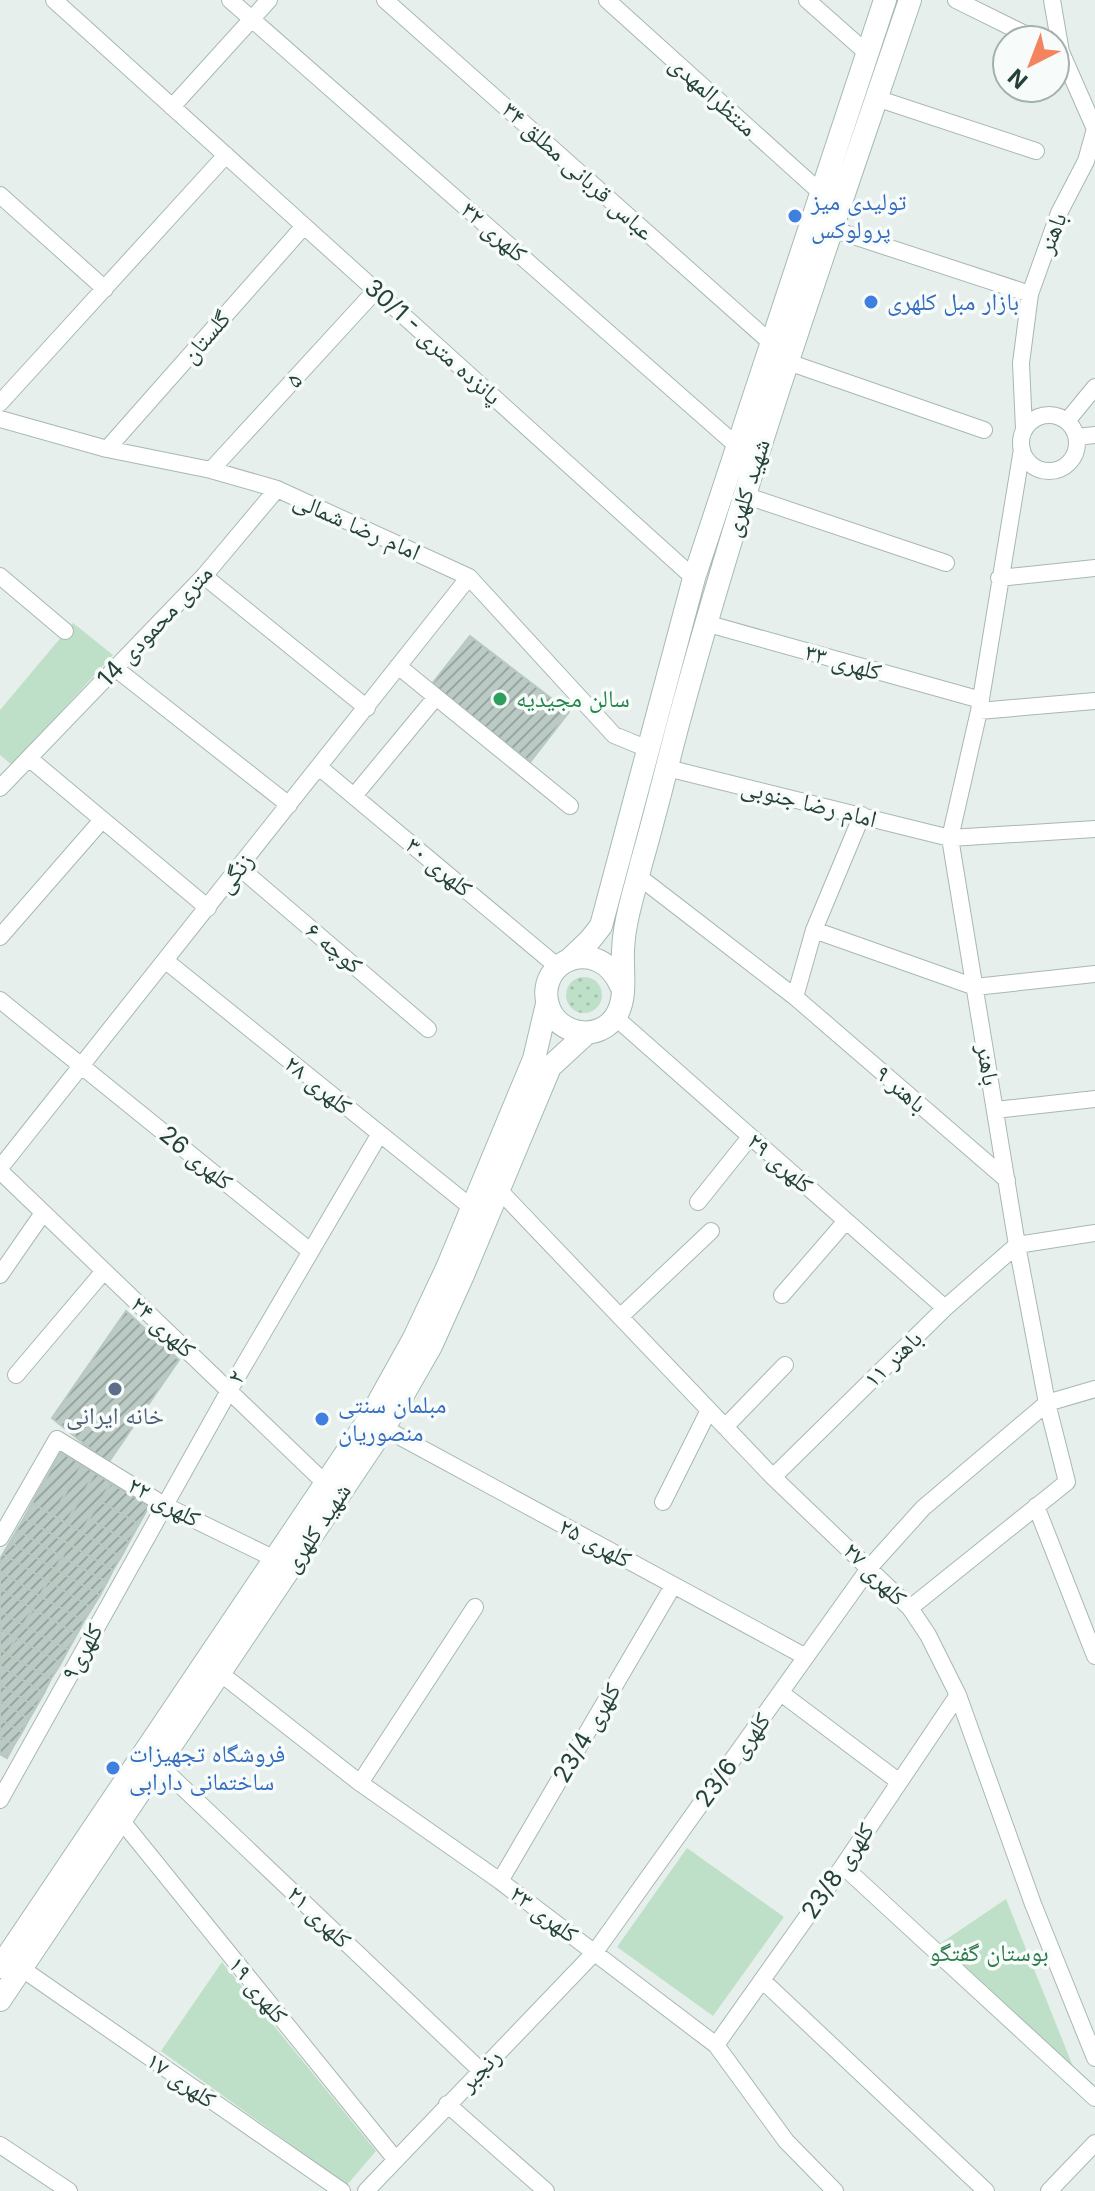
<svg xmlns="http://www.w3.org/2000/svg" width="1095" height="2191" font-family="Inter,'Noto Naskh Arabic',sans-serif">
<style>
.grass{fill:url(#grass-dots)}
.park{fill:#bfe0c8}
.building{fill:url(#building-hatch);stroke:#b8c9c2;stroke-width:2}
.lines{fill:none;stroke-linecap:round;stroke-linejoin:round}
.minor-casing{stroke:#a8b8b2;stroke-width:18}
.secondary-casing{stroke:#a4bbb3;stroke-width:24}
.minor{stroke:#fff;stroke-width:16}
.secondary{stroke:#fff;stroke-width:22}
.shop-dot{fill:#3f7fe0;stroke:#f7fbf9;stroke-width:3}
.leisure-dot{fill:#2e9e5b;stroke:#f7fbf9;stroke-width:3}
.service-dot{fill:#5c6f8a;stroke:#f7fbf9;stroke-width:3}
.labels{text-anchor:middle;stroke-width:7;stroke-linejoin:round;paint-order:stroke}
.street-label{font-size:24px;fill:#24423a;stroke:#f7fbf9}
.shop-label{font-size:24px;fill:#366cbe;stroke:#f7fbf9;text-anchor:start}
.leisure-label{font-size:24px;fill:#27864d;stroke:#f7fbf9;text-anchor:start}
.service-label{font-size:24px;fill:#4e5e75;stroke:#f7fbf9}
.park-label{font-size:24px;fill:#2d7a4b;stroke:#f7fbf9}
</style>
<defs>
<pattern id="grass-dots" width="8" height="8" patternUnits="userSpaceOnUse" patternTransform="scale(2)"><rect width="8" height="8" fill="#bfe0c8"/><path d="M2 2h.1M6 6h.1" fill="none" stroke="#a4c1ad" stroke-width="1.8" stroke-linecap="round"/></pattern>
<pattern id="building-hatch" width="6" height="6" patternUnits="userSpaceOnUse" patternTransform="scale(2)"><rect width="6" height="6" fill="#bbcac4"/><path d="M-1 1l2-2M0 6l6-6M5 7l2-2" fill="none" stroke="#98a6a0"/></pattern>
</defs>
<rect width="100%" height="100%" fill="#e6efeb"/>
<path class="grass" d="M566 995a18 18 0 1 1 36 0a18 18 0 1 1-36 0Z"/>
<path class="park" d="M73 623 113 655 12 765 0 755V710Z
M687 1848 784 1917 713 2016 617 1947Z
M1006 1899 1080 2084 932 1949Z
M222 1962 376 2151 347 2185 161 2051Z"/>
<path class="building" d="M470 636 569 712 530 762 431 685Z
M126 1311 179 1360 108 1463 52 1418Z
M61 1452 82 1465 53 1515 32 1503Z
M82 1465 95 1473 66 1523 53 1515Z
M95 1473 111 1483 81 1532 66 1523Z
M111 1483 149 1506 139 1524 100 1501Z
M100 1501 139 1524 129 1542 89 1519Z
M32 1503 81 1532 72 1546 24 1518Z
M24 1518 69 1544 62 1557 17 1530Z
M89 1519 129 1542 121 1557 81 1532Z
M17 1530 62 1557 55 1569 10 1542Z
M81 1532 121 1557 113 1570 72 1546Z
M10 1542 55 1569 48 1581 3 1554Z
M69 1544 113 1570 107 1582 62 1557Z
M3 1554 48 1581 40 1596 0 1571V1559Z
M62 1557 107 1582 100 1595 55 1569Z
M55 1569 100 1595 92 1608 48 1581Z
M0 1571 40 1596 33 1609 0 1588Z
M48 1581 92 1608 84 1621 40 1596Z
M0 1588 33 1609 23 1625 0 1611Z
M40 1596 84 1621 77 1634 33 1609Z
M33 1609 77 1634 68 1650 23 1625Z
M0 1611 23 1625 16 1638 0 1629Z
M23 1625 68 1650 61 1663 16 1638Z
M0 1629 16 1638 7 1654 0 1649Z
M16 1638 61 1663 51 1679 7 1654Z
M0 1649 7 1654 0 1666Z
M7 1654 51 1679 44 1693 0 1666Z
M0 1666 44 1693 36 1707 0 1684Z
M0 1684 36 1707 29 1719 0 1701Z
M0 1701 29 1719 22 1732 0 1719Z
M0 1719 22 1732 14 1745 0 1736Z
M0 1736 14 1745 7 1758 0 1754Z"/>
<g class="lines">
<defs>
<path id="minor" d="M54 0 694 578
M230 0 736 445
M385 0 770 342
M607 0 820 192
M807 0 867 53
M956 0 1037 40
M876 98 1036 151
M172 107 269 0
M0 195 105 289
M832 229 1030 294
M788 362 984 430
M0 403 226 155
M1021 443a28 28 0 1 1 56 0a28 28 0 1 1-56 0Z
M0 419 107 449 211 470 277 489 469 577 614 735 648 749
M1067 421 1095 387
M1024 429 1021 363 1030 294 1059 213 1086 161 1095 129 1061 52 1052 0
M1077 437 1095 435
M107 449 304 226
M211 470 376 290
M744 495 946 563
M0 576 65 631
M204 576 367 708
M999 578 1095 568
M705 623 981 700
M398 666 570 806
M115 668 289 805
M979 711 1095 701
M30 759 208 908
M319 767 558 967
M667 768 950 838 1095 829
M0 788 204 576 277 489
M354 796 436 697
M240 868 428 1029
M638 876 795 997 1007 1180
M814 930 975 987 1095 974
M0 937 102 820
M166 961 472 1208
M795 997 814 930 862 815
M0 1000 310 1251
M615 1017 945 1308
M995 1110 1095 1099
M0 1168 469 577
M0 1171 325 1483
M499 1190 773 1477 910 1608 928 1635 958 1695 1033 1904 1095 2058
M698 1202 750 1137
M0 1275 43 1213
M782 1295 846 1221
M620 1317 711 1231
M16 1375 104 1271
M725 1427 785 1365
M384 1428 806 1657
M773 1477 945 1308 1017 1245 1095 1233
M663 1502 709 1410
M1036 1506 1095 1656
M0 1538 57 1439 164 1505 275 1559
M910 1608 1067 1482 1047 1403 1017 1245 950 838 979 711 1022 449
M220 1673 360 1783 500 1881 716 2045 786 2141 835 2191
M781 1693 898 1781
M158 1764 480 2070
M360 1783 475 1607
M0 1800 230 1389 379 1135
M121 1820 396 2160
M843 1866 1095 2098
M500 1881 673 1586
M21 1968 342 2191
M762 1980 986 2191
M716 2045 843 1866 958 1695
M447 2104 546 2191
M0 2145 69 2191
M366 2191 595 1952 870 1567 923 1508 1047 1403 1095 1389
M1049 2191 1095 2143"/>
<path id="secondary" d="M569 960 590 940 601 926 694 578 885 0
M621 986C599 934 535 960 548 1005 557 1036 601 1043 617 1014 627 997 622 970 623 951 624 921 634 893 641 864 654 819 665 774 677 728 743 482 828 241 910 0
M0 1967 369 1419 414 1338 447 1268 534 1059 547 1004
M0 2000 384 1428 431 1346 463 1275 550 1067 587 1033"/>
</defs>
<use href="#minor" class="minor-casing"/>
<use href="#secondary" class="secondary-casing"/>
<use href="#minor" class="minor"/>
<use href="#secondary" class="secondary"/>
</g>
<g class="shop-dot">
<circle cx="795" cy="216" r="8"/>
<circle cx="871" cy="302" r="8"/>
<circle cx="322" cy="1419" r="8"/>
<circle cx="113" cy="1768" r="8"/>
</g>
<circle class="leisure-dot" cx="500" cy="699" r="8"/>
<circle class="service-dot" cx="115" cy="1389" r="8"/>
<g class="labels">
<g class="street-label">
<text transform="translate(713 96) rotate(42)" y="8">منتظرالمهدی</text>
<text transform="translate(578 171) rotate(42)" y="8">عباس قربانی مطلق ۳۴</text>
<text transform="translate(494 232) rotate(41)" y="8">کلهری ۳۲</text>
<text transform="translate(1052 233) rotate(-68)" y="8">باهنر</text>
<text transform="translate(206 337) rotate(-49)" y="8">گلستان</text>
<text transform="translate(433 342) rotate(42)" y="8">30/1 - پانزده متری</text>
<text transform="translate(294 380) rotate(-47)" y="8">۵</text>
<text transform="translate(747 488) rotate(-72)" y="8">شهید کلهری</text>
<text transform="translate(357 526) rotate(24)" y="8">امام رضا شمالی</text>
<text transform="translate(155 626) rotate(-47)" y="8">14 متری محمودی</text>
<text transform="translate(843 662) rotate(16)" y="8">کلهری ۳۳</text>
<text transform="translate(809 803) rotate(14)" y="8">امام رضا جنوبی</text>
<text transform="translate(439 867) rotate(40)" y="8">کلهری ۳۰</text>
<text transform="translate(235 873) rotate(-52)" y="8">زنگی</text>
<text transform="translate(334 948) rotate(40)" y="8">۶ کوچه</text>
<text transform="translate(988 1065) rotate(81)" y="8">باهنر</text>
<text transform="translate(318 1085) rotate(39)" y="8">کلهری ۲۸</text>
<text transform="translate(901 1089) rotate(41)" y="8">باهنر ۹</text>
<text transform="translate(196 1158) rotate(39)" y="8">کلهری 26</text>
<text transform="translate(780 1163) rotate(41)" y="8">کلهری ۲۹</text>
<text transform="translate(163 1327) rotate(43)" y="8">کلهری ۲۴</text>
<text transform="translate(893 1359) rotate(-44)" y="8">باهنر ۱۱</text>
<text transform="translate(236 1377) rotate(-60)" y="8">۲</text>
<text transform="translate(164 1502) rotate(29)" y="8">کلهری ۲۲</text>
<text transform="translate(317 1528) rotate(-56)" y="8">شهید کلهری</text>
<text transform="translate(595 1543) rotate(28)" y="8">کلهری ۲۵</text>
<text transform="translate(875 1574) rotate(45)" y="8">کلهری ۲۷</text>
<text transform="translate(82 1652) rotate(-61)" y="8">کلهری۹</text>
<text transform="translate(587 1733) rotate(-60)" y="8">کلهری 23/4</text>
<text transform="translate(733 1760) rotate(-54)" y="8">کلهری 23/6</text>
<text transform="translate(838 1871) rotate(-56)" y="8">کلهری 23/8</text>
<text transform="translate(544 1914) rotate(37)" y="8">کلهری ۲۳</text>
<text transform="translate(319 1917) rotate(44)" y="8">کلهری ۲۱</text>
<text transform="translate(258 1990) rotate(51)" y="8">کلهری ۱۹</text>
<text transform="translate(480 2070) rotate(-46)" y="8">رنجبر</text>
<text transform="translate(181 2080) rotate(35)" y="8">کلهری ۱۷</text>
</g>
<g class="shop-label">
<text x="811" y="210">تولیدی میز<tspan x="811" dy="28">پرولوکس</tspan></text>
<text x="887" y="310">بازار مبل کلهری</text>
<text x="338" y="1413">مبلمان سنتی<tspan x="338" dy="28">منصوریان</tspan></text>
<text x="129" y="1762">فروشگاه تجهیزات<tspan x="129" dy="28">ساختمانی دارابی</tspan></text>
</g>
<g class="leisure-label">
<text x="516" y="707">سالن مجیدیه</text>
</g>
<g class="service-label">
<text x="115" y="1424">خانه ایرانی</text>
</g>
<g class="park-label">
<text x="989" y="1961">بوستان گفتگو</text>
</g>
</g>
<g transform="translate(1031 64) rotate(222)"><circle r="38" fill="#f7fbf9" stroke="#a3b1ad" stroke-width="2"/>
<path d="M0-6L14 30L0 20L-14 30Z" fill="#f4845f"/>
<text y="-12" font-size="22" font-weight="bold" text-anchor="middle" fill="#24423a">N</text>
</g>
</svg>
